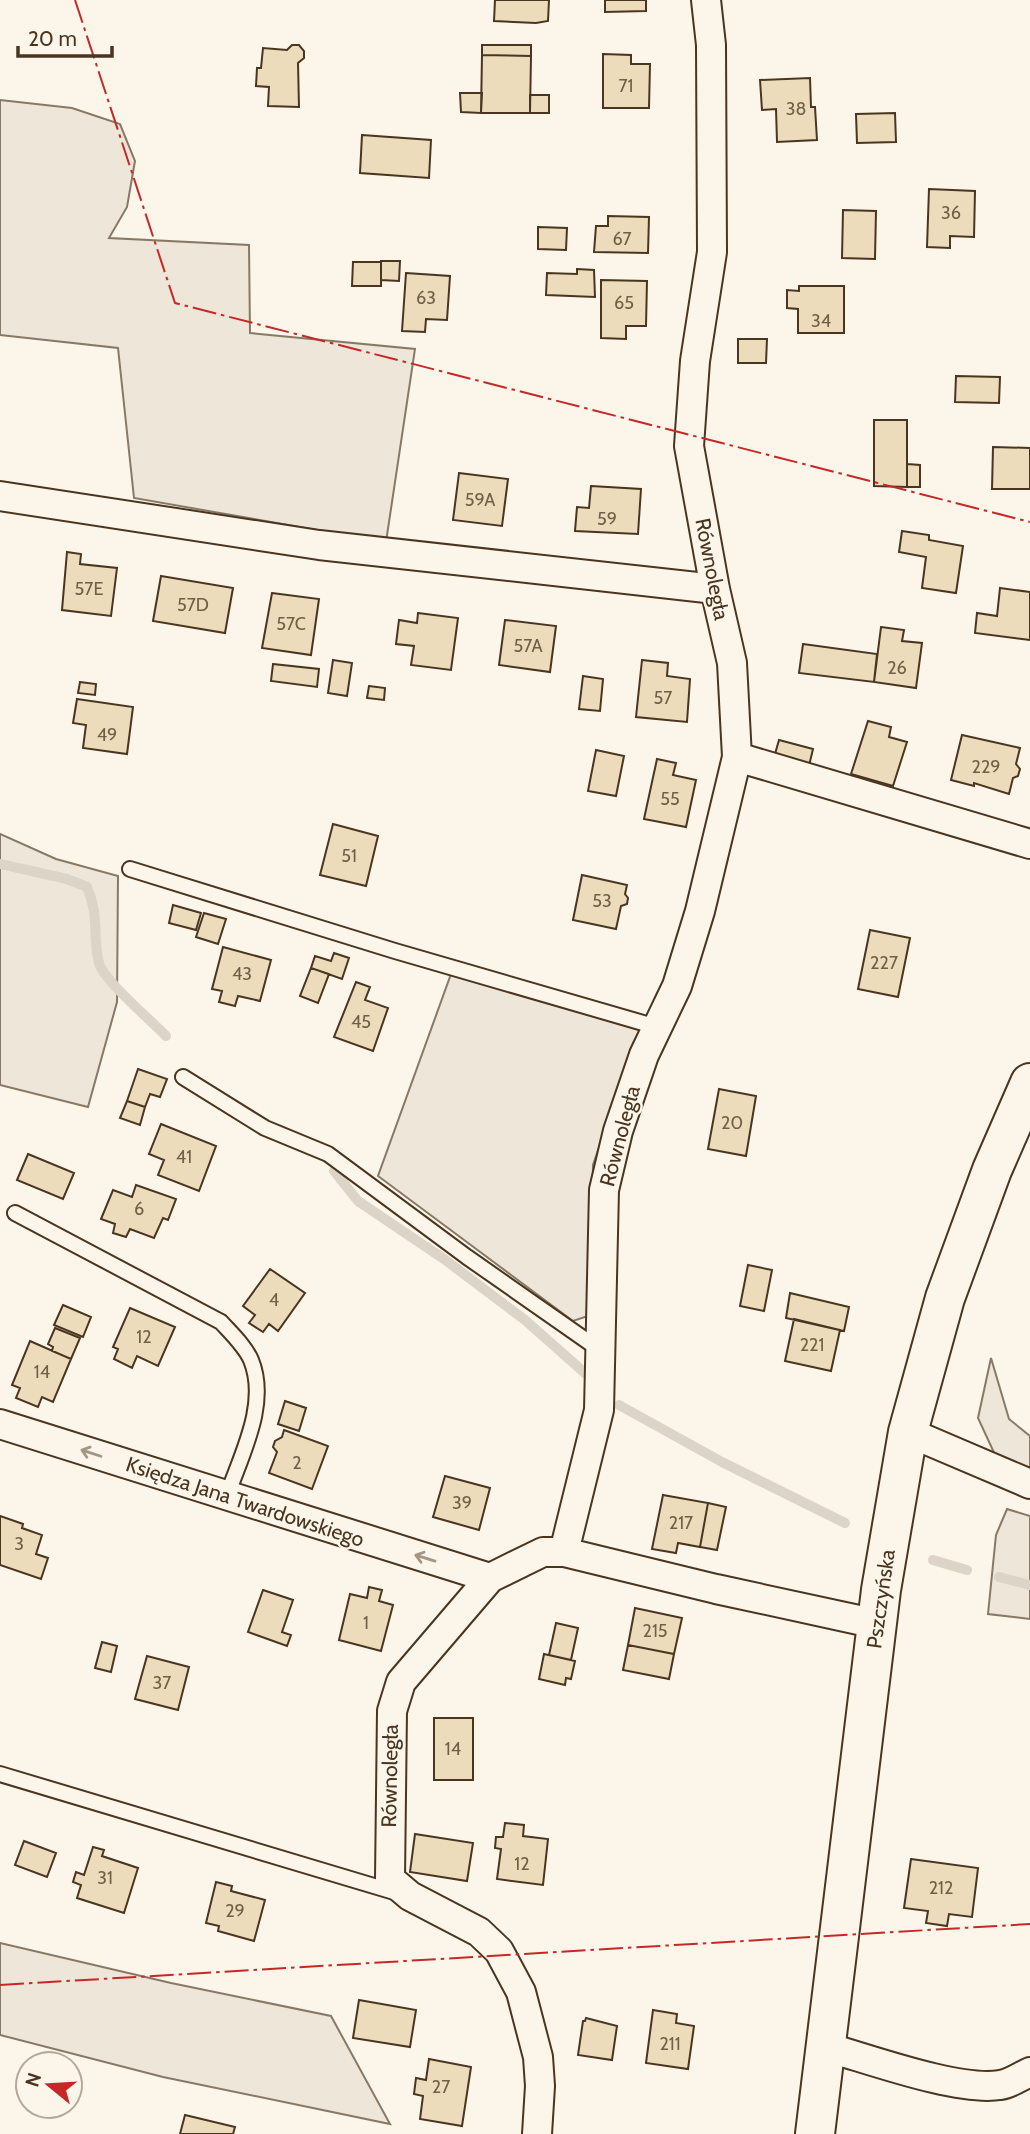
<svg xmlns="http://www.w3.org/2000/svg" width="1030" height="2134" font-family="Cabin,sans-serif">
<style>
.green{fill:#ede6d9;stroke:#887966;stroke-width:2}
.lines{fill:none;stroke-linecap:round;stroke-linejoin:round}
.stream{stroke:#dcd4c6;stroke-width:10}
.building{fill:#ecdcbc;stroke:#4a3520;stroke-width:2}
.lane-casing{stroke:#4a3520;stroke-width:18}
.street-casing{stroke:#4a3520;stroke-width:32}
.secondary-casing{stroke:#4a3520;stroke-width:42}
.lane{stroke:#fbf6e9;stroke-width:14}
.street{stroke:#fbf6e9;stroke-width:28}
.secondary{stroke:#fbf6e9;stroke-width:38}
.power{stroke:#c62828;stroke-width:2;stroke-dasharray:24 5 3.5 5;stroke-linecap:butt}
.oneway{stroke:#a29684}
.labels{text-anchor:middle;stroke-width:5;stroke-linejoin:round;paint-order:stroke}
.number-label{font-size:18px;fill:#725f47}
.street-label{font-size:21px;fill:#4a3520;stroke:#fbf6e9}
</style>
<rect width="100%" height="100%" fill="#fbf6e9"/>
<path class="green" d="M0 100 72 108 120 124 135 161 127 207 109 238 249 245 250 333 415 349 386 542 134 498 118 348 0 335Z
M0 834 56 859 118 876 117 1002 88 1107 0 1085Z
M451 974 646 1024 630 1058 593 1165 591 1315 573 1321 378 1176Z
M991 1358 1009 1419 1030 1436V1474L996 1457 978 1418Z
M1007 1509 1030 1516V1619L988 1614 996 1535Z
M0 1943 171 1983 331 2016 390 2124 163 2077 0 2035Z"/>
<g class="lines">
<path class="stream" d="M0 864 67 879 87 887C100 917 92 936 99 963 104 981 152 1021 166 1036
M334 1171 358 1201 444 1259 525 1320 586 1374
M619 1405 722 1462 845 1523
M933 1560 967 1570
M999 1577 1030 1585"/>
</g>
<path class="building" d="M495 0H549L548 21 536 23 494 21Z
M605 0H646V11L605 12Z
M292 45H299L304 51V58L298 63 299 107 268 106 269 87 256 86 257 68H261L263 48 287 50Z
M482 45H531V56L482 55Z
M603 54 631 55V64H650L649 108H603Z
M482 55 531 56 530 113H481Z
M810 78 811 107H815L817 140 777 142 776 109 762 110 760 80Z
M460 93H482L481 113 461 112Z
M530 95H549V113H530Z
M895 113 896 142 857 143 856 114Z
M362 135 431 140 429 178 360 173Z
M929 189 975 191 974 237 950 236V248L927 247Z
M843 210 876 211 875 259 842 258Z
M608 216 649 217 648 253 594 252 596 226H608Z
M538 227 567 228 566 250 538 249Z
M381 261H400L399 281 381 280Z
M353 262H381V286H352Z
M577 269 594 270 595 297 546 295 547 273 577 274Z
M406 273 450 276 447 320 426 319 425 332 402 331Z
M601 280 647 281 646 326H626V339L601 338Z
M799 286H844V333H798V309L787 308V290L799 291Z
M738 339H767L766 363H738Z
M956 376 1000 377 999 403 955 402Z
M874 420H907V487L874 486Z
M993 447 1030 448V489H992Z
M907 464 920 465V487H907Z
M459 473 508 479 502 526 453 520Z
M591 486 641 489 638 534 575 531 577 507 589 508Z
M902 531 929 535V540L963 546 956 593 922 588 926 557 899 552Z
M67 552 81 554 80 564 117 568 111 616 62 610Z
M161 576 233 588 225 633 153 621Z
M1000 588 1030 592V640L975 633 977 613 997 616Z
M272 593 319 599 311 655 262 648Z
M418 613 458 618 451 670 411 665 414 646 396 644 399 620 417 623Z
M505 620 556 626 550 672 499 665Z
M881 627 904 630 902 641 922 643 916 688 874 682Z
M803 644 877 654 874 682 799 673Z
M333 660 352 663 347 696 328 693Z
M642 660 668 663 667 676 690 679 687 722 636 717Z
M273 664 319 669 317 687 271 681Z
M583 676 603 679 600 711 579 709Z
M80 682 96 684 95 695 78 693Z
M369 686 385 688 384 700 367 698Z
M77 699 133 707 127 754 83 748 86 725 73 723Z
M868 721 891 727 889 737 907 742 893 786 851 774Z
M962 735 1020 748 1016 764 1020 769 1018 776 1013 778 1009 794 974 783V786L951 780Z
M779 740 813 749 808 770 773 761Z
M596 750 624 756 616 796 588 791Z
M657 759 676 763 673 775 696 780 686 827 644 819Z
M333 824 378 836 366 886 320 875Z
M582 875 627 885 625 894 628 898 627 904 621 906 616 929 573 920Z
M173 905 201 913 196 930 169 923Z
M204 913 226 919 218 944 196 937Z
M870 930 910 938 898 997 858 989Z
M223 947 271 960 260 1001 238 996 235 1006 219 1002 222 991 212 989Z
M334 953 349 958 342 979 311 968 315 956 331 961Z
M311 968 329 974 318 1003 300 996Z
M356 982 370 987 365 1000 388 1008 373 1051 334 1037Z
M138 1069 167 1079 160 1097 150 1094 145 1107 127 1101Z
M719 1089 756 1096 746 1156 708 1149Z
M127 1101 145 1107 140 1125 120 1118Z
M161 1124 216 1146 199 1191 158 1175 164 1160 149 1154Z
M28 1154 74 1173 63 1199 17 1180Z
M136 1185 176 1199 168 1220 163 1218 154 1238 130 1229 126 1237 113 1233 115 1224 101 1219 113 1190 132 1197Z
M748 1265 772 1270 764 1311 740 1306Z
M270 1269 305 1293 278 1331 269 1324 263 1332 249 1323 255 1315 243 1306Z
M790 1293 849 1307 844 1331 786 1318Z
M63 1305 91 1317 83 1337 54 1325Z
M130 1308 175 1327 158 1366 137 1356 132 1368 114 1359 118 1349 113 1347Z
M794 1319 840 1330 831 1371 785 1361Z
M55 1328 80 1338 71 1359 52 1351 53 1347 48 1344Z
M30 1341 71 1359 53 1402 42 1397 38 1407 16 1398 20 1388 12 1385Z
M285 1401 306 1408 299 1431 278 1424Z
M284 1430 328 1446 312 1489 269 1473 277 1452 273 1447 275 1441 282 1437Z
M445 1476 490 1488 479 1530 433 1517Z
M663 1495 708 1503 700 1547 678 1543 676 1553 652 1549Z
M708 1503 726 1507 717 1550 700 1547Z
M0 1516 23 1524 22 1528 42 1535 36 1554 48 1558 41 1579 0 1565Z
M369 1587 382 1590 379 1601 393 1605 381 1651 339 1640 350 1594 367 1598Z
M263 1590 293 1600 282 1632 291 1635 287 1646 248 1632Z
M635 1608 682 1618 674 1654 628 1645Z
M556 1623 578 1628 571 1660 549 1655Z
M102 1642 117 1646 111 1672 95 1668Z
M628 1645 674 1654 669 1679 623 1670Z
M544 1654 575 1661 571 1679 566 1678 565 1685 539 1679Z
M147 1656 189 1667 178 1710 135 1699Z
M434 1718H473V1780H434Z
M505 1823 524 1825 523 1836 548 1839 543 1885 497 1879 501 1849 495 1848 496 1837H503Z
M415 1834 473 1843 467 1881 410 1872Z
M24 1841 56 1853 47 1877 15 1865Z
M93 1847 104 1850 102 1856 138 1868 124 1913 77 1898 81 1885 73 1882 76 1872 84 1875Z
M911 1859 978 1868 972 1917 949 1914 947 1926 926 1923 928 1911 904 1908Z
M216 1882 232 1886 231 1891 265 1900 254 1941 218 1931 219 1926 206 1923Z
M359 2000 416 2010 410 2047 353 2038Z
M653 2010 677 2014 676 2023 694 2026 688 2069 646 2063Z
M586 2018 617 2026 612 2060 578 2055 583 2021H585Z
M429 2059 471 2067 462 2126 420 2119 423 2096 414 2094 416 2078 426 2080Z
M185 2115 235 2127 233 2134H180Z"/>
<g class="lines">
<defs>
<path id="lane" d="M130 869 395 951 657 1027
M183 1077 265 1128 328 1154 467 1257 600 1350
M15 1213 221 1322C231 1333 245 1346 251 1360 269 1404 241 1455 227 1496
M0 1774 394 1892"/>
<path id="street" d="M0 496 319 545 715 589
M737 757 1030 844
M0 1424 490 1578
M908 1432 1030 1484
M564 1552 716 1589 877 1624
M826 2047C869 2059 959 2092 1000 2085 1010 2084 1021 2076 1030 2072
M537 2134 540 2086 538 2057 521 1992 499 1951 479 1932 410 1896 390 1879 392 1711 401 1682 490 1578 543 1552H564L599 1410 604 1190 618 1131 644 1055 677 986 700 911 737 757 732 663 715 589 689 446 695 361 712 252 711 45 706 0"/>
<path id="secondary" d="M815 2134 881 1590 908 1432 945 1298 992 1170 1030 1083"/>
</defs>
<use href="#lane" class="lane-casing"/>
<use href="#street" class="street-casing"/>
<use href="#secondary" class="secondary-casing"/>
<use href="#lane" class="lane"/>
<use href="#street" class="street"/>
<use href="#secondary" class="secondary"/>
<path class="power" d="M75 0 175 303 1030 522
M0 1985 1030 1924"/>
</g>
<defs><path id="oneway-shaft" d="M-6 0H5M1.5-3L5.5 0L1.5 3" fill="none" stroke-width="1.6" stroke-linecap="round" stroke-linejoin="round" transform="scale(1.75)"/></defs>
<g class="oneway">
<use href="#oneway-shaft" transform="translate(91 1453) rotate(-162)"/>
<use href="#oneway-shaft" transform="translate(425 1558) rotate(-163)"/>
</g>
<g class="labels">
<g class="number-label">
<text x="626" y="92">71</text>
<text x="796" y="115">38</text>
<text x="951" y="219">36</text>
<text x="622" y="245">67</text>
<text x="426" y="304">63</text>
<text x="624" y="309">65</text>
<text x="821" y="327">34</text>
<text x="480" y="506">59A</text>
<text x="607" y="525">59</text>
<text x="89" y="595">57E</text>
<text x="193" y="611">57D</text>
<text x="291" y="630">57C</text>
<text x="528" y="652">57A</text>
<text x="897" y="674">26</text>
<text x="663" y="704">57</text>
<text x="107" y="741">49</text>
<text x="986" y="773">229</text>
<text x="670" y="805">55</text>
<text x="349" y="862">51</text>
<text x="602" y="907">53</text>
<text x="884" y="969">227</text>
<text x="242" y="980">43</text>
<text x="361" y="1028">45</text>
<text x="732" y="1129">20</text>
<text x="184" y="1163">41</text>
<text x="139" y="1215">6</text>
<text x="274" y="1306">4</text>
<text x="144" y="1343">12</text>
<text x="812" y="1351">221</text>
<text x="42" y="1378">14</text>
<text x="297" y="1469">2</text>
<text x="462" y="1509">39</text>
<text x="681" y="1529">217</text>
<text x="19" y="1550">3</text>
<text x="366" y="1629">1</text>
<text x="655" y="1637">215</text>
<text x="162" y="1689">37</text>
<text x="453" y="1755">14</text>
<text x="522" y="1870">12</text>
<text x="105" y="1884">31</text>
<text x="941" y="1894">212</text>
<text x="235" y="1917">29</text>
<text x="670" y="2050">211</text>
<text x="441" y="2093">27</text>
</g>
<g class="street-label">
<text transform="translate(712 569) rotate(79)" y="7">Równoległa</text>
<text transform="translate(620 1136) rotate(-75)" y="7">Równoległa</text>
<text transform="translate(245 1502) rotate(18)" y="7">Księdza Jana Twardowskiego</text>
<text transform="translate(881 1599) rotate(-82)" y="7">Pszczyńska</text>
<text transform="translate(390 1776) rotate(-89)" y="7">Równoległa</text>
</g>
</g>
<g transform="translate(49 2085) rotate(288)"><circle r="33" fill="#fbf6e9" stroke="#b4a999" stroke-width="2"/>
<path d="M0-5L12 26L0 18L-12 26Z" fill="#c62828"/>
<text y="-10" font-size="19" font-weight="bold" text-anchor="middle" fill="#4a3520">N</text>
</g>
<path d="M18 46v10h94v-10" fill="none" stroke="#4a3520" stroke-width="3.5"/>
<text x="28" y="46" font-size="21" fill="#4a3520" stroke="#fbf6e9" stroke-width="5" paint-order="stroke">20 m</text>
</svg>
